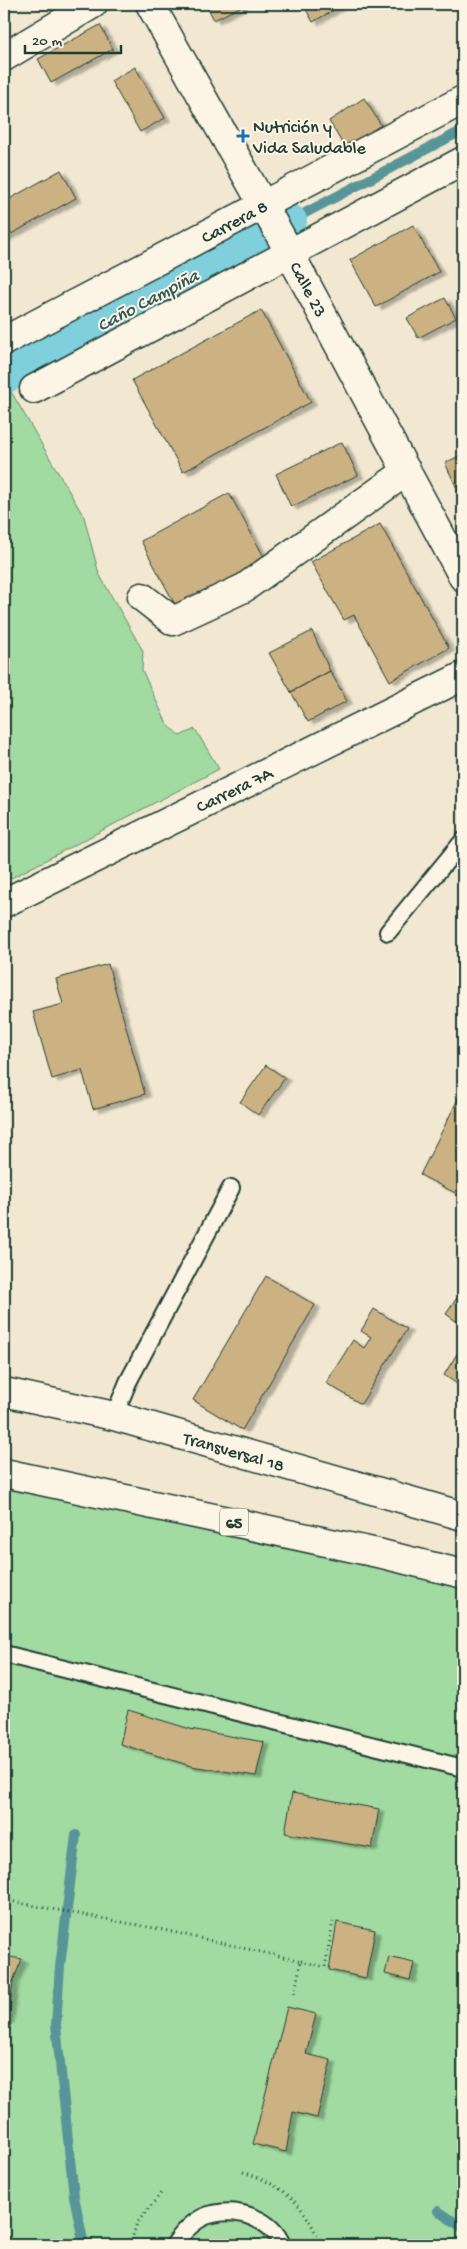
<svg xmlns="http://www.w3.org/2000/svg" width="467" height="2249" font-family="'Gochi Hand',sans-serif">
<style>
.green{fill:#a1dba1;stroke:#608c6a}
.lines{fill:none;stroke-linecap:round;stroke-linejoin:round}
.stream{stroke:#599599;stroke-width:10}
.canal{stroke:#80cfdd;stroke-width:34}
.building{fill:#ccb283;stroke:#1f3d34;filter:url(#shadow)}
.lane-casing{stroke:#1f3d34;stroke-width:20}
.street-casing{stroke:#1f3d34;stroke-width:31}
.primary-casing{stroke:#1f3d34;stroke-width:31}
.path{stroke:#1f3d34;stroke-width:3;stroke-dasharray:1 4;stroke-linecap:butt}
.lane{stroke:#fcf5e5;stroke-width:16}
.street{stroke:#fcf5e5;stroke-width:28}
.primary{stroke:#fcf5e5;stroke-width:28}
.poi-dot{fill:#1f6fb2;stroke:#fcf5e5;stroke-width:2}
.labels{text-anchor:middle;stroke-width:4;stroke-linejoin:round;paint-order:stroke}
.shield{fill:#fcf5e5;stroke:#617469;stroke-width:1}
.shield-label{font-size:16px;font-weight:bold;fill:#1f3d34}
.poi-label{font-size:18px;fill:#1f3d34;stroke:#fcf5e5;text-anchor:start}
.street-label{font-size:18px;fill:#1f3d34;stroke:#fcf5e5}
.water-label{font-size:19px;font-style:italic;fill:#325a56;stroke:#fcf5e5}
</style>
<defs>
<filter id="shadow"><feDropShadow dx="5.5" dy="3" stdDeviation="1" flood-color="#0004"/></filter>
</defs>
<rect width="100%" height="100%" fill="#f2e8d1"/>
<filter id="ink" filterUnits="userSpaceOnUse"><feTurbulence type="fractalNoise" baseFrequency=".02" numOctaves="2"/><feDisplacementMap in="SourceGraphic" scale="10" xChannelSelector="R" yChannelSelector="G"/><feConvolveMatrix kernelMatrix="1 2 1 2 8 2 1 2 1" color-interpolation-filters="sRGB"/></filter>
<g filter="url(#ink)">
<path class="green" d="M9 388 84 517 99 574 143 651 142 670 167 724 180 736 195 729 219 769 4 882V392Z
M4 1459 463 1564V2245H4Z"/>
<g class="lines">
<path class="stream" d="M290 221 463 130
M76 1835 60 1967 56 2025 74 2196 84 2245
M438 2211 463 2228"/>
<path class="canal" d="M4 377 290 221"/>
</g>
<path class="building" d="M206 4H241L242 6 214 20Z
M303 4H344L313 22Z
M100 25 113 49 51 83 38 59Z
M135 67 165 118 140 132 111 81Z
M364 98 381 125 345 148 329 121Z
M61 170 76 198 4 238V202Z
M413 225 439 272 376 307 350 260Z
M445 298 456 318 418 338 407 318Z
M261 310 311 402 183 472 132 380Z
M342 442 358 475 291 507 276 474Z
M463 454V501L445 463Z
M229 493 268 564 179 612 141 541Z
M380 524 449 648 390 681 354 615 344 620 311 562Z
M312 631 330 671 291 692 269 653Z
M330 671 347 701 308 722 291 692Z
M108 964 145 1094 93 1109 82 1070 52 1079 33 1012 63 1004 56 979Z
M266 1065 285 1078 258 1115 240 1102Z
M463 1089V1197L420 1175Z
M266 1276 315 1305 242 1430 193 1400Z
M463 1289V1326L446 1314Z
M374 1309 407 1329 361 1404 326 1383 353 1340 364 1348 371 1337 361 1331Z
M463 1344V1388L444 1375Z
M128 1710 190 1729 264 1742 256 1776 191 1766 120 1744Z
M292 1793 379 1809 372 1848 285 1833Z
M337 1922 375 1930 366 1978 329 1970Z
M4 1956 22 1959 13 1981 8 2021 4 2020Z
M389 1957 414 1963 410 1980 385 1974Z
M287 2007 316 2014 306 2054 331 2060 317 2118 293 2112 286 2152 253 2144Z"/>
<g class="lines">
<defs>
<path id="lane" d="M388 932 463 841
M114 1416 128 1382 231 1188
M4 1654 463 1768
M174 2245C183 2232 196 2217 213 2214 239 2208 272 2219 282 2245"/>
<path id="street" d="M150 4 281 237 463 577
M4 57 93 4
M4 341 463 100
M34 389 463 161
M142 597 173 621 244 588 407 471
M4 903 463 676
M4 1392 114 1416 463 1516"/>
<path id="primary" d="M4 1473 382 1554 463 1574"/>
</defs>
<use href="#lane" class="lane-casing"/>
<use href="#street" class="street-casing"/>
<use href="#primary" class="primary-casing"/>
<path class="path" d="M4 1900 159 1929 301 1961 294 1997
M301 1961 325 1967 333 1922
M243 2172C286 2187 303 2202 321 2245
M130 2245 137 2223 161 2193"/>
<use href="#lane" class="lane"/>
<use href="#street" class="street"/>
<use href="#primary" class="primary"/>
</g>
</g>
<path class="poi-dot" d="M240.5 128.5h5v5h5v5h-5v5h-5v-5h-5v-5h5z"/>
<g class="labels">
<rect class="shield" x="220" y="1508.5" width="28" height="27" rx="4"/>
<g class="shield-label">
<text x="234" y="1528">65</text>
</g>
<g class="poi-label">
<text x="253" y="132">Nutrición y<tspan x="253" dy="21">Vida Saludable</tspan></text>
</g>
<g class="street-label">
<text transform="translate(234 221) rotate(-28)" y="6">Carrera 8</text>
<text transform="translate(309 289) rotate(62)" y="6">Calle 23</text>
<text transform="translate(234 789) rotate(-26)" y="6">Carrera 7A</text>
<text transform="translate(234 1451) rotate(16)" y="6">Transversal 18</text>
</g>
<g class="water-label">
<text transform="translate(147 299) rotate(-28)" y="7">Caño Campiña</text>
</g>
</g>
<rect width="467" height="2249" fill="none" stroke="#fcf5e5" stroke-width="20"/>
<rect x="10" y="10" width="447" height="2229" fill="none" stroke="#1f3d34" stroke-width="2" filter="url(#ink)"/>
<path d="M25 45v8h96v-8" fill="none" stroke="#1f3d34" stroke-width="2.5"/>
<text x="32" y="45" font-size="15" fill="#1f3d34" stroke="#fcf5e5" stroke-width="4" paint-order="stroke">20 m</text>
</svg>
